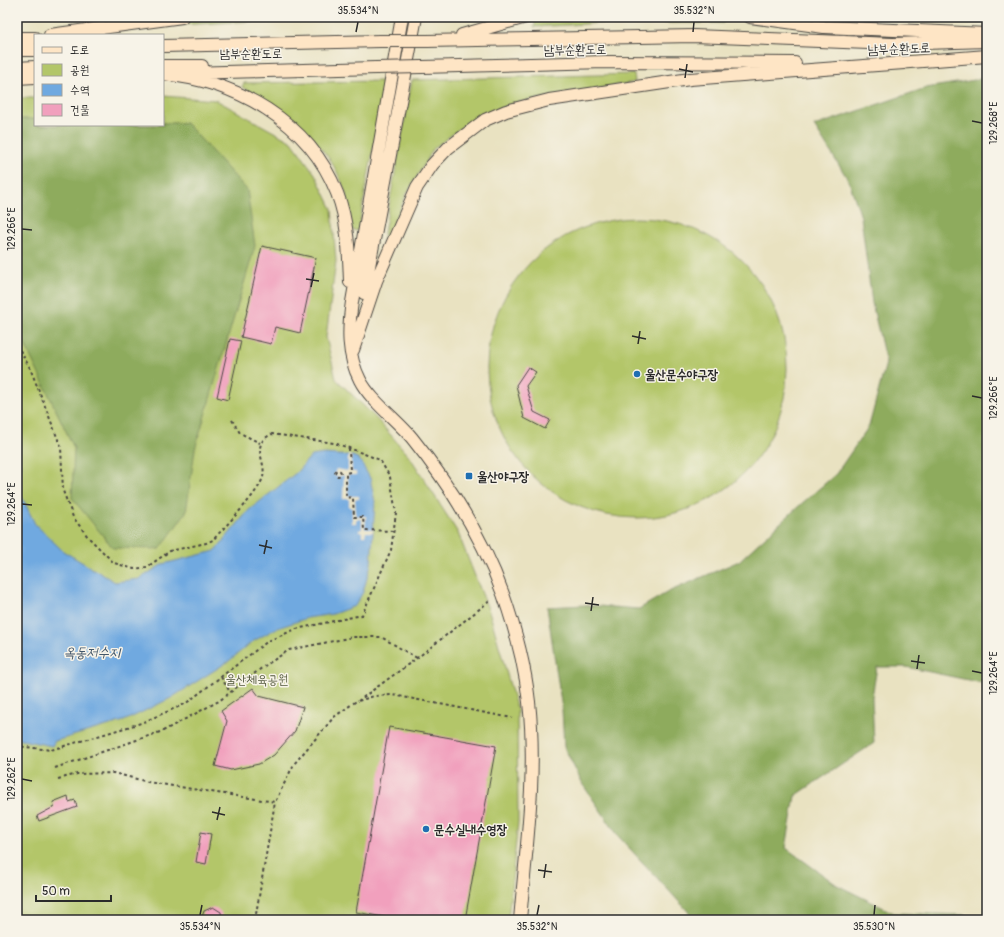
<svg xmlns="http://www.w3.org/2000/svg" width="1004" height="937" font-family="Pangolin,'Poor Story',sans-serif">
<style>
.green{fill:#b3c669;stroke:#6f784a}
.forest{fill:#8eab5d;stroke:#5c6b44}
.water{fill:#70a9e0;stroke:#4e6a86}
.pier{fill:#e9e2c1}
.building{fill:#f1a0bd}
.lines{fill:none;stroke-linecap:round;stroke-linejoin:round}
.secondary-casing{stroke:#484642;stroke-width:14}
.path{stroke:#484642;stroke-width:2;stroke-dasharray:3 3;stroke-linecap:butt}
.secondary{stroke:#fee5c5;stroke-width:12}
.secondary-bridge-casing{stroke:#484642;stroke-width:14;stroke-linecap:butt}
.secondary-bridge{stroke:#fee5c5;stroke-width:12}
.ticks{fill:none;stroke:#2b2b2b;stroke-width:1.5}
.poi-dot{fill:#1f6fb2;stroke:#f7f3e8;stroke-width:1.5}
.labels{text-anchor:middle;stroke-width:3;stroke-linejoin:round;paint-order:stroke}
.street-label{font-size:13px;fill:#2b2b2b;stroke:#f7f3e8}
.poi-label{font-size:13px;font-weight:bold;fill:#2b2b2b;stroke:#f7f3e8;text-anchor:start}
.park-label{font-size:13px;fill:#545a3e;stroke:#f7f3e8}
.water-label{font-size:14px;font-style:italic;fill:#43576a;stroke:#f7f3e8}
.neatline{fill:none;stroke:#2b2b2b;stroke-width:1.5}
.ticks-label{font-size:10px;text-anchor:middle;fill:#2b2b2b}
</style>
<rect width="100%" height="100%" fill="#f7f3e8"/>
<filter id="ink" filterUnits="userSpaceOnUse"><feTurbulence type="fractalNoise" baseFrequency=".025" numOctaves="2"/><feDisplacementMap in="SourceGraphic" scale="8" xChannelSelector="R" yChannelSelector="G"/><feConvolveMatrix kernelMatrix="1 2 1 2 8 2 1 2 1" color-interpolation-filters="sRGB"/></filter>
<filter id="wash" filterUnits="userSpaceOnUse"><feTurbulence type="fractalNoise" baseFrequency=".012" numOctaves="4" result="noise"/><feDisplacementMap in="SourceGraphic" scale="16" xChannelSelector="R" yChannelSelector="G"/><feGaussianBlur stdDeviation="0.9" result="paint"/><feColorMatrix in="noise" values="0 0 0 0 0 0 0 0 0 0 0 0 0 0 0 0 0 1.4 0 .05"/><feComposite in="paint" operator="in"/></filter>
<g filter="url(#wash)">
<rect width="100%" height="100%" fill="#e9e2c1"/>
<path class="green" d="M217 17H334L177 25V22Z
M542 17H726L723 23H601L534 27 536 20Z
M634 74 635 82 514 103 470 121 434 148 406 195 388 238H383L412 80Z
M386 81 358 231 352 230C349 217 349 201 344 188 327 140 284 112 242 87L244 83Z
M163 96 216 100 292 142 315 174 332 209 336 261 326 337 336 379 374 416 410 457 458 533 490 614 517 710 518 822 508 920H17V98H35V125H163Z
M487 368a150 150 0 1 1 300 0a150 150 0 1 1-300 0Z"/>
<path class="forest" d="M987 78V684L906 667H877L872 697 874 743 795 796 786 848 837 885 894 913 965 915 973 920H696L619 837 583 785 564 747 562 709 547 607 585 605 639 609 668 592 739 561 800 505 836 474 869 426 886 363 872 303 861 217 849 181 814 126 926 88Z
M17 119H35V125H163V123H186L247 190 255 246 195 449 186 512 160 549 113 548 72 498 74 448 17 328Z"/>
<path class="water" d="M17 454 20 465 21 495 35 524 63 551 115 582 139 579 163 564 215 551 249 510 296 473 311 456 324 454 353 456 359 459 370 478 375 502 371 564 363 592 355 606 333 614 307 618 275 629 252 642 229 661 171 698 124 721 55 741 52 746 17 739Z"/>
<path class="pier" d="M348 455 351 456 352 472H356V475H348V496H359V499H355L356 516H366L365 529H373V532H366L365 536H362V532H359V530L362 529V519H356V523H352V508L349 507V499H343L344 475 338 477 334 475 336 469 348 471Z"/>
<g id="blocks">
<path class="building" d="M262 246 316 258 300 333 275 327 271 344 241 337Z
M230 339 241 341 228 400 217 397Z
M528 367 536 372 526 386 534 412 550 420 545 429 524 418 516 385Z
M253 688 259 696 303 707 295 731 274 755 259 764 231 770 215 766 227 721 221 711Z
M389 727 496 746 465 920H401L356 912Z
M68 796 69 802 75 800 77 807 39 821 37 816 54 807 53 802Z
M201 832 211 834 206 864 196 862Z
M213 907 221 912 222 920H201L204 911Z"/>
</g>
</g>
<g filter="url(#ink)">
<use href="#blocks" fill-opacity="0" stroke="#484642" stroke-width="1"/>
<g class="lines">
<defs>
<path id="secondary" d="M402 17 352 302C348 329 347 355 360 380 370 400 397 420 412 438 449 484 483 538 503 594 515 628 525 666 529 702 537 774 526 848 520 920
M750 17 824 27 987 34
M50 35 182 17
M462 35 526 17
M17 38H35
M427 41 694 36 893 44 987 41
M163 46 381 41
M17 50H35
M897 63 987 56
M163 66H202
M422 67 605 62 795 63
M17 68 35 67
M189 73 376 68
M163 74C236 81 309 121 337 193 348 221 349 252 350 282
M17 78 35 77
M364 293 416 17
M353 350 376 281 417 187 432 165 448 148 485 120 506 111 549 100 690 79 904 63"/>
</defs>
<use href="#secondary" class="secondary-casing"/>
<path class="path" d="M17 345 30 368 61 447 63 491 73 517 88 537 114 563 134 569 147 567 170 551 206 543 213 540C225 526 259 493 263 477 267 460 249 445 272 434L334 443 349 448 380 460 390 477 396 513 391 550 362 615 296 629 268 641 185 704 141 723 51 750 17 746
M232 420 240 433 260 443
M349 448 350 472 346 473V497L353 498 354 517H363L364 530 394 531
M335 473a3 3 0 1 1 6 0a3 3 0 1 1-6 0Z
M221 677 230 692
M358 701 417 658 491 600
M55 768 163 731 219 701 263 667 289 650 353 637H381L417 658
M58 779 77 774 113 773 148 782 275 802 294 764 334 717 355 702 374 696 393 695 512 718
M255 920 275 802"/>
<use href="#secondary" class="secondary"/>
<defs>
<path id="secondary-bridge" d="M381 41H427
M376 68 422 67"/>
</defs>
<use href="#secondary-bridge" class="secondary-bridge-casing"/>
<use href="#secondary-bridge" class="secondary-bridge"/>
</g>
</g>
<path class="ticks" d="M356 32 358 22M693 32 694 22M679 69 693 72M685 78 687 64M972 121 982 123M22 229 32 230M306 279 319 281M311 287 314 273M632 336 646 339M638 344 640 331M972 396 982 398M22 504 32 505M259 545 272 548M264 554 267 540M585 603 599 605M591 611 593 597M911 661 925 663M917 669 919 655M972 671 982 673M22 779 32 781M212 812 225 815M217 820 220 807M538 870 552 872M544 878 546 864M200 915 202 905M537 915 539 905M874 915 875 905"/>
<g class="poi-dot">
<circle cx="637" cy="374" r="4"/>
<rect x="465" y="472" width="8" height="8" rx="2"/>
<circle cx="426" cy="829" r="4"/>
</g>
<g class="labels">
<g class="street-label">
<text transform="translate(899 48) rotate(-2)" y="5">남부순환도로</text>
<text transform="translate(575 49) rotate(-1)" y="5">남부순환도로</text>
<text x="251" y="58">남부순환도로</text>
</g>
<g class="poi-label">
<text x="645" y="379">울산문수야구장</text>
<text x="477" y="481">울산야구장</text>
<text x="434" y="834">문수실내수영장</text>
</g>
<g class="park-label">
<text x="257" y="684">울산체육공원</text>
</g>
<g class="water-label">
<text x="92" y="657">옥동저수지</text>
</g>
</g>
<rect width="1004" height="937" fill="none" stroke="#f7f3e8" stroke-width="44"/>
<rect x="34" y="34" width="130" height="92" fill="#f7f3e8" stroke="#a5a39c"/>
<rect x="42" y="47" width="20" height="6" fill="#fee5c5" stroke="#a5a39c"/>
<text x="70" y="54" font-size="12" fill="#2b2b2b">도로</text>
<rect x="42" y="64" width="20" height="12" fill="#b3c669" stroke="#a5a39c"/>
<text x="70" y="74" font-size="12" fill="#2b2b2b">공원</text>
<rect x="42" y="84" width="20" height="12" fill="#70a9e0" stroke="#a5a39c"/>
<text x="70" y="94" font-size="12" fill="#2b2b2b">수역</text>
<rect x="42" y="104" width="20" height="12" fill="#f1a0bd" stroke="#a5a39c"/>
<text x="70" y="114" font-size="12" fill="#2b2b2b">건물</text>
<path d="M36 895v6h75v-6" fill="none" stroke="#2b2b2b" stroke-width="2"/>
<text x="42" y="895" font-size="12" fill="#2b2b2b" stroke="#f7f3e8" stroke-width="3" paint-order="stroke">50 m</text>
<rect x="22" y="22" width="960" height="893" class="neatline"/>
<g class="ticks-label">
<text x="358" y="14">35.534°N</text>
<text x="694" y="14">35.532°N</text>
<text transform="translate(993 123) rotate(-90)" y="4">129.268°E</text>
<text transform="translate(11 229) rotate(-90)" y="4">129.266°E</text>
<text transform="translate(993 398) rotate(-90)" y="4">129.266°E</text>
<text transform="translate(11 504) rotate(-90)" y="4">129.264°E</text>
<text transform="translate(993 673) rotate(-90)" y="4">129.264°E</text>
<text transform="translate(11 779) rotate(-90)" y="4">129.262°E</text>
<text x="200" y="930">35.534°N</text>
<text x="537" y="930">35.532°N</text>
<text x="874" y="930">35.530°N</text>
</g>
</svg>
